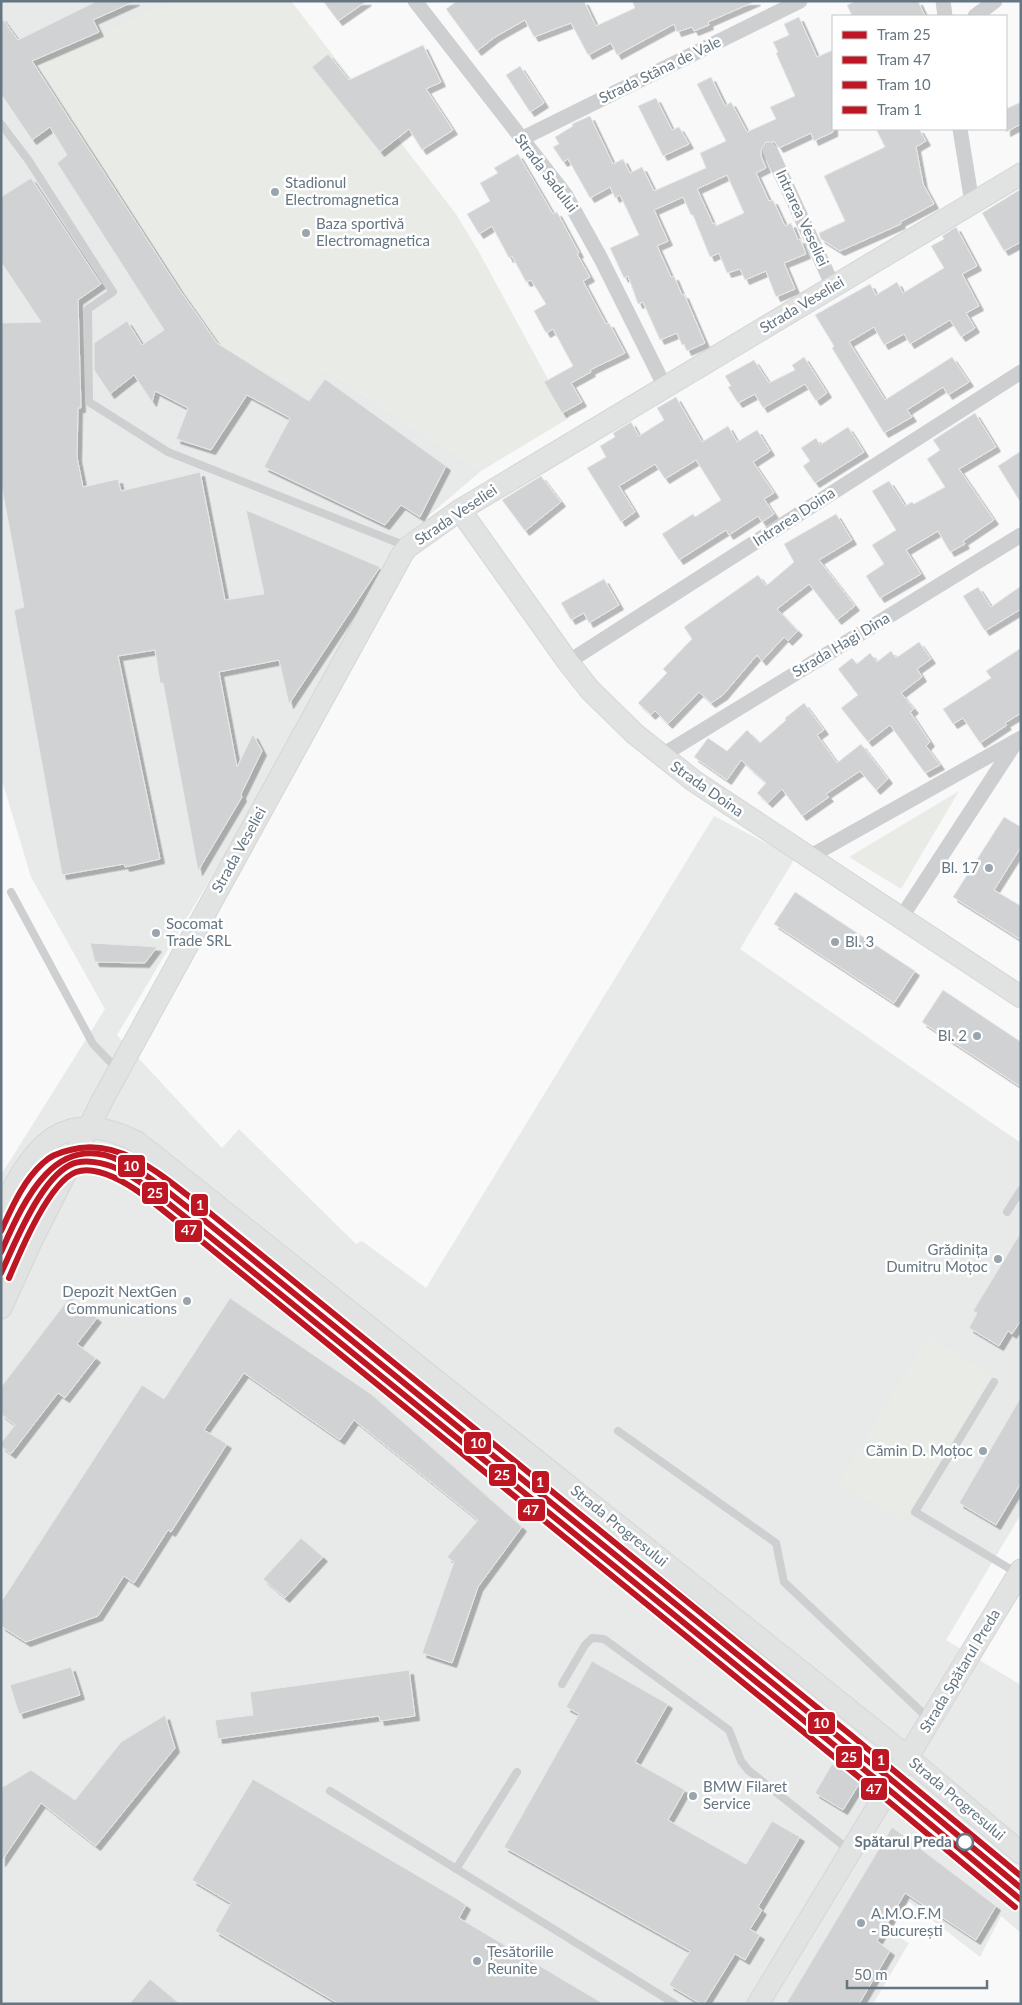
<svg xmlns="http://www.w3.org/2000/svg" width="1022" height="2005" font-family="Lato,sans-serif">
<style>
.built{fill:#e8e9e9}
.green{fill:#e8ebe6}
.building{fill:#d0d2d3;stroke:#e8e8e8;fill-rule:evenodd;filter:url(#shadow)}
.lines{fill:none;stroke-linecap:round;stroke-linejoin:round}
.secondary-casing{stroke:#d5d6d7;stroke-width:23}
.lane{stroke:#cecfd0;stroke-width:8}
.street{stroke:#cecfd0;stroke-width:15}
.secondary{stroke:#e1e2e2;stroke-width:21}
.tram-1-casing{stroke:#fff;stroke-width:10}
.tram-2-casing{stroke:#fff;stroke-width:10}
.tram-3-casing{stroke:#fff;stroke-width:10}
.tram-4-casing{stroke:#fff;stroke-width:10}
.tram-1{stroke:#be1622;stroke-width:6}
.tram-2{stroke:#be1622;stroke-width:6}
.tram-3{stroke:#be1622;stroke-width:6}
.tram-4{stroke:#be1622;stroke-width:6}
.poi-dot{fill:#99a4ac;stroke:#fff;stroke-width:2}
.stop-dot{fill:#fff;stroke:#657683;stroke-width:2.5}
.labels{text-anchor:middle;stroke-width:5;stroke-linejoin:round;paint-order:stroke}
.street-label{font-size:15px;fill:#657683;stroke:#fff}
.poi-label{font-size:15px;fill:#657683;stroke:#fff;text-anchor:start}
.stop-label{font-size:15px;font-weight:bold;fill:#657683;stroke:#fff;text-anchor:end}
.line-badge{stroke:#fff;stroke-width:2}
.badge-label{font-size:14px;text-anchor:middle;font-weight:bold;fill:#fff}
</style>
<defs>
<filter id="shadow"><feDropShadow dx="4.5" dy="4.5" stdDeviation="0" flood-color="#0004"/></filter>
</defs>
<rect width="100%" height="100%" fill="#f9f9f9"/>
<path class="built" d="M1 1H175L36 64 217 343 309 394 325 369 481 471 426 518 117 1035 222 1148 239 1129 356 1244 362 1241 426 1288 714 816 795 858 740 949 1021 1143V1514L946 1640 1021 1685V1933L1001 1916 980 1957 909 1902 890 1932 909 1943 873 2004H1V1175L105 1009 31 877 1 777Z"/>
<path class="green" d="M175 1H291L456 214 479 252 569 418 481 471 325 369 309 394 217 343 35 64Z
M959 791 901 889 849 857Z
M928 1336 992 1375 903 1522 838 1483Z"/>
<path class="building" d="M97 1H135L93 20 99 32 32 61 179 289 217 343 309 401 325 379 446 466 420 517 401 505 385 525 264 467 290 418 247 395 211 450 176 439 188 408 155 391 152 402 134 375 110 394 94 370V343L127 321 142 345 164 330 57 163 67 155 50 127 32 140 1 94V17L18 40Z
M323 1H367L338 21Z
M457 1H584L596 26 635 8 632 1H756L708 22 709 25 694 31 692 27 677 32 674 24 617 55 611 43 588 55 571 23 534 37 525 20 495 37 477 51 446 9Z
M856 1H918L925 16H852L847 5Z
M799 17 817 57 833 50V132L814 141 811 133 779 148 775 142H766L761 150V156L766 168 756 173 769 201 773 200 785 226 791 223 798 240 800 239 806 254 784 263 795 289 776 297 766 271 745 280 740 269 727 273 719 253 710 257 693 215H691L683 197 654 210 668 241 657 246 671 277 674 276 682 295 684 294 705 343 687 351 684 344 682 345 677 333 660 340 643 302 638 304 628 276 624 278 610 248 639 235 620 195 615 198 610 187 590 198 568 159 563 162 553 147 559 144 555 137 573 126 572 124 590 116 613 164 623 159 630 173 642 167 654 191 706 168 700 153 726 141 697 84 711 77 725 106 731 102 747 132 776 119 770 107 795 96 776 53 778 52 773 42 789 35 784 24ZM727 175 744 213 716 226 715 223 713 224 697 189Z
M423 45 441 82 426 89 453 130 422 150 409 129 380 152 312 67 328 54 349 80Z
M520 66 544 103 530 112 506 75Z
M656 98 672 130 679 127 689 144 663 156 638 106Z
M1021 102V124L1006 132V109Z
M876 129H919L926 141 916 147 923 184 934 204 900 222 901 224 840 251 821 239 819 233 845 221 824 176 885 147Z
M518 154 553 214 557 212 579 253 577 254 590 277 583 281 606 324 609 323 625 353 590 370 591 372 571 383 582 402 562 413 544 382 573 366 553 329 546 333 534 311 546 304 531 280 526 282 512 256 509 258 492 226 479 234 467 214 490 201 480 183 498 173 494 168Z
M31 178 101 284 78 300 81 408H78L77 457 83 487 118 479 121 491 200 472 225 600 264 594 246 510 380 567 289 704 279 660 219 672 237 767 253 734 262 751 241 794 242 797 198 871 163 683H160L155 650 118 656 160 859 125 867 124 864 62 875 14 610 24 607 1 483V323L41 322 1 262V197Z
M1021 189V242L1004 251 982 213Z
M956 227 977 266 962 274 979 306 966 313 975 328 961 337 950 320 910 344 904 334 884 345 874 327 849 342 885 400 952 357 969 382 948 395 943 387 907 410 912 417 884 433 832 348 834 346 815 315 870 284 876 295 897 282 903 293 944 268 931 246 944 239 942 236Z
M804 357 827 393 816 401 805 384 763 408 755 394 738 403 728 387 731 386 725 376 754 360 769 383 795 370 792 365Z
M676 397 702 442 728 426 737 442 757 430 770 451 753 462 774 493 764 499 774 514 762 522 758 516 729 535 726 530 679 560 662 534 693 514 695 517 721 500 696 460 665 479 655 464 619 486 635 512 621 522 587 468 606 457 600 446 615 437 613 433 631 422 639 436 664 420 657 408Z
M975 413 996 447 959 469 994 520 963 541 965 544 950 552 938 531 906 550 921 574 880 598 866 576 884 564 872 545 896 530 872 491 889 481 905 506 912 502 914 504 945 487 927 459 940 450 933 440Z
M848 427 864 452 815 483 803 466 810 461 801 448 816 438 820 445Z
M1021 451V503L998 466Z
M541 476 561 502 525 531 502 500Z
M836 514 852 540 819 560 855 606 837 620 809 584 777 609 798 631 788 641 784 637 762 661 757 655 723 695 711 703 699 692 668 724 655 711 651 715 638 703 667 673 663 669 692 639 684 627 758 575 766 586 794 562 784 544Z
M604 579 619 605 589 623 584 613 571 620 561 603Z
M1021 586V609L985 631 963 596 978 587 991 607Z
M919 642 931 659 917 669 922 677 901 693 914 709 910 712 930 742 926 746 940 765 925 773 890 725 868 742 841 708 858 695 838 669 852 658 857 664 870 653 877 662 891 651 896 658Z
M1021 648V713L1005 723 1007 725 980 743 963 718 953 724 943 709 991 678 986 671Z
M804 703 824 730 817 735 837 763 861 744 888 779 876 790 860 771 826 794 829 797 802 816 782 789 768 803 757 793 766 783 741 760 727 780 694 757 708 738 727 751 747 730 760 743 786 720 785 718Z
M1004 817 1021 827V847L994 890 1021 906V940L953 897Z
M795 892 915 971 894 1003 774 924Z
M90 943 143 946 157 947 145 963 95 962Z
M943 990 1021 1042V1087L922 1022Z
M1021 1232V1320L1012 1334 1008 1331 999 1346 969 1328 977 1313 973 1311Z
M70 1297 97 1318 77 1344 96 1358 65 1398 58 1393 11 1454 1 1446V1443L15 1425 1 1414V1387Z
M230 1298 371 1394 522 1527 478 1587 452 1663 422 1653 454 1562 447 1557 478 1520 354 1420 340 1440 244 1373 204 1430 227 1444 171 1532 168 1530 134 1583 124 1576 98 1616 26 1642 1 1626V1602L142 1385 164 1399Z
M1021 1397V1483L996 1525 959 1503Z
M301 1538 323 1557 285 1598 263 1579Z
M592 1661 668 1704 635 1762 685 1790 668 1820 746 1864 772 1821 800 1837 758 1907 762 1910 750 1929 760 1935 745 1960 735 1954 704 2004H701L669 1985 690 1951 504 1847 579 1714 566 1707Z
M71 1667 80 1695 19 1714 10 1685Z
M409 1670 415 1716 380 1721 379 1716 218 1739 215 1720 253 1715 250 1692Z
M165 1715 175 1748 96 1846 41 1803 1 1862V1788L31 1770 75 1800 121 1742Z
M832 1764 861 1781 843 1810 815 1793Z
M253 1779 459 1900 466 1905 459 1918 604 2004H339L215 1931 231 1903 192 1880Z
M892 1827 996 1906 976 1940 905 1893 877 1941 890 1951 859 2004H786Z
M150 1979 180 2004H129Z"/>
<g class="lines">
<defs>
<path id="secondary" d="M460 510 568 662 590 690 635 734 694 781 1021 997
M1 1211C33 1148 61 1103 137 1142L813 1681 894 1746 1021 1853
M1 1308 32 1240 103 1099 403 553 408 547 460 510 1021 174
M758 2004 1021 1570"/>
</defs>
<use href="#secondary" class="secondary-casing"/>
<path class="lane" d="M1 124 29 161 113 292 88 309 89 402 168 452 406 546
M11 892 93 1044 117 1069
M1007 1212 1021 1190
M994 1382 915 1512 1017 1573
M618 1431 776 1543 784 1582 929 1719
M562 1684 585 1645 592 1638 604 1639 729 1730 741 1761 748 1770 849 1850
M330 1791 675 2004
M456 1869 517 1772"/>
<path class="street" d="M415 1 565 194 600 257 665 387
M943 1 945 16
M975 16 995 1
M960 129 972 203
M521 139 800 1
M770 150 833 286
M568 662 1021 372
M661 756 1021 535
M809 857 1021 738
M901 918 1016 742"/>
<use href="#secondary" class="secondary"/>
<defs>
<path id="tram-1" d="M1 1273C15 1243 40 1180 70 1165 84 1158 105 1163 118 1169 146 1183 169 1205 193 1223L888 1789 1021 1900"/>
<path id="tram-2" d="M9 1278C20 1252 49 1182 76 1172 87 1168 102 1172 113 1177 140 1189 164 1212 188 1230L882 1796 1015 1907"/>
<path id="tram-3" d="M1 1252C23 1203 54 1129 121 1161 149 1174 173 1197 199 1216L894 1782 1021 1888"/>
<path id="tram-4" d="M1 1231C12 1207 23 1181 43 1163 50 1156 61 1152 70 1150 122 1136 167 1180 205 1209L851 1735 1021 1876"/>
</defs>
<use href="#tram-1" class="tram-1-casing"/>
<use href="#tram-2" class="tram-2-casing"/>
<use href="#tram-3" class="tram-3-casing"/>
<use href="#tram-4" class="tram-4-casing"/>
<use href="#tram-1" class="tram-1"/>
<use href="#tram-2" class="tram-2"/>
<use href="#tram-3" class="tram-3"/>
<use href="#tram-4" class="tram-4"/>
</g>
<g class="poi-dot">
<circle cx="275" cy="192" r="5"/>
<circle cx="306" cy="233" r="5"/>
<circle cx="989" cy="868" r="5"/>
<circle cx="156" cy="933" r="5"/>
<circle cx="835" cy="942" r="5"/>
<circle cx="977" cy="1036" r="5"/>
<circle cx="998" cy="1259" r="5"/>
<circle cx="187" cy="1301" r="5"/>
<circle cx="983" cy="1451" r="5"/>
<circle cx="693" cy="1796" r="5"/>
<circle cx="861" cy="1923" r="5"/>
<circle cx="477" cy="1961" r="5"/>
</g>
<circle class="stop-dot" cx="965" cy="1842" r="8"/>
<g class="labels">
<g class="street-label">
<text transform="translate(660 70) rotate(-26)" y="5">Strada Stâna de Vale</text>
<text transform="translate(546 173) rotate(53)" y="5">Strada Sadului</text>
<text transform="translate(802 218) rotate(65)" y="5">Intrarea Veseliei</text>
<text transform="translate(802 305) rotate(-31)" y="5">Strada Veseliei</text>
<text transform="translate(456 515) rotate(-34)" y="5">Strada Veseliei</text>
<text transform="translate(794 517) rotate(-33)" y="5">Intrarea Doina</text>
<text transform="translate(841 645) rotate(-31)" y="5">Strada Hagi Dina</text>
<text transform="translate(707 789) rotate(35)" y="5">Strada Doina</text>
<text transform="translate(239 850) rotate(-61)" y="5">Strada Veseliei</text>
<text transform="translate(619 1526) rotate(39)" y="5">Strada Progresului</text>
<text transform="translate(960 1671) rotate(-59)" y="5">Strada Spătarul Preda</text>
<text transform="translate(957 1799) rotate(40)" y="5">Strada Progresului</text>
</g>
<g class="poi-label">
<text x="285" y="188">Stadionul<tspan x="285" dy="17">Electromagnetica</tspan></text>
<text x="316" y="229">Baza sportivă<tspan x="316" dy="17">Electromagnetica</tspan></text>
<text x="979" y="873" text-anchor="end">Bl. 17</text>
<text x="166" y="929">Socomat<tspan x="166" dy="17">Trade SRL</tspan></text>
<text x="845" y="947">Bl. 3</text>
<text x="967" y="1041" text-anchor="end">Bl. 2</text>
<text x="988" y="1255" text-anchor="end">Grădinița<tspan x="988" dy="17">Dumitru Moțoc</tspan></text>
<text x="177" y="1297" text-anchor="end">Depozit NextGen<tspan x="177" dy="17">Communications</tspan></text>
<text x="973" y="1456" text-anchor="end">Cămin D. Moțoc</text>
<text x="703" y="1792">BMW Filaret<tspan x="703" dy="17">Service</tspan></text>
<text x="871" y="1919">A.M.O.F.M<tspan x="871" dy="17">- București</tspan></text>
<text x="487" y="1957">Țesătoriile<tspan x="487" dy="17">Reunite</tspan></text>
</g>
<g class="stop-label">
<text x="952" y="1847">Spătarul Preda</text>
</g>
</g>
<g class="line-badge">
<rect x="117" y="1154" width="29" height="24" rx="5" fill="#be1622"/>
<rect x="141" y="1181" width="28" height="24" rx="5" fill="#be1622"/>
<rect x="190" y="1193" width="19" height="24" rx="5" fill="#be1622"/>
<rect x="174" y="1219" width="29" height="24" rx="5" fill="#be1622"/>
<rect x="463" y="1431" width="29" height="24" rx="5" fill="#be1622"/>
<rect x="488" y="1463" width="29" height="24" rx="5" fill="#be1622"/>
<rect x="531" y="1470" width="19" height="24" rx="5" fill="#be1622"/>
<rect x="517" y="1498" width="29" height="24" rx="5" fill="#be1622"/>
<rect x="807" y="1711" width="29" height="24" rx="5" fill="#be1622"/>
<rect x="835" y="1745" width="28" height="24" rx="5" fill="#be1622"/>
<rect x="871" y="1748" width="19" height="24" rx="5" fill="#be1622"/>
<rect x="860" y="1777" width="28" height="24" rx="5" fill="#be1622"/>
</g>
<g class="badge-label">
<text x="131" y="1171">10</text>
<text x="155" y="1198">25</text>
<text x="200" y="1210">1</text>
<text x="189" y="1235">47</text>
<text x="478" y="1448">10</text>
<text x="502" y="1480">25</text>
<text x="540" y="1487">1</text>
<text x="531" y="1515">47</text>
<text x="821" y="1728">10</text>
<text x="849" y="1762">25</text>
<text x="881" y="1765">1</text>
<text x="874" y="1794">47</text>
</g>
<rect width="1022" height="2005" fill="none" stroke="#657683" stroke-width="5"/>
<rect x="832" y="15" width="175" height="115" fill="#ffffff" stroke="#c1c8cd"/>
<rect x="842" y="31" width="25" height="8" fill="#be1622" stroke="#c1c8cd"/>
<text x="877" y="40" font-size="15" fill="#657683">Tram 25</text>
<rect x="842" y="56" width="25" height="8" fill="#be1622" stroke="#c1c8cd"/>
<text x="877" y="65" font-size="15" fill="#657683">Tram 47</text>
<rect x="842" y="81" width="25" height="8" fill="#be1622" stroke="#c1c8cd"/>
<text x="877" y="90" font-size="15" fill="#657683">Tram 10</text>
<rect x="842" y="106" width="25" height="8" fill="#be1622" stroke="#c1c8cd"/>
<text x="877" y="115" font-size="15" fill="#657683">Tram 1</text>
<path d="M847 1980v8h140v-8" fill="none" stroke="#657683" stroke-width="2.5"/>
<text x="854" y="1980" font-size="15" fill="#657683" stroke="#ffffff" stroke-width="4" paint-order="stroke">50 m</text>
</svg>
